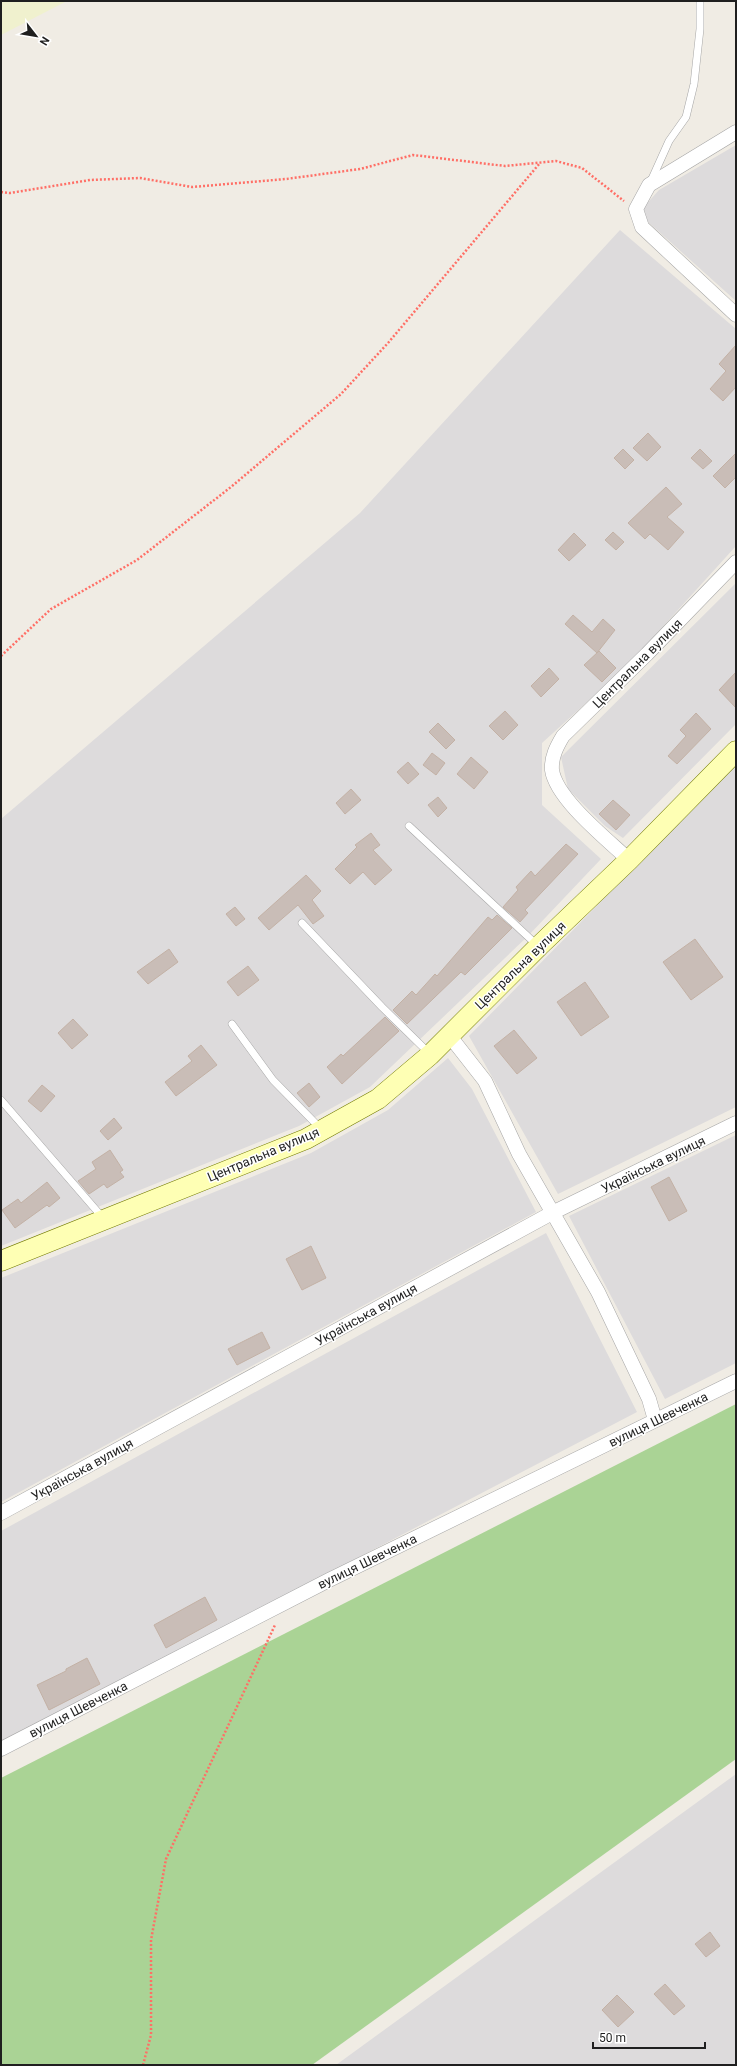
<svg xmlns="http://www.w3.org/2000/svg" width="737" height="2066" font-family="Roboto,sans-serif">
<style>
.residential{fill:#dddbdc}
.farmland{fill:#f0f1ce}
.forest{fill:#aad395}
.building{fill:#c9bdb7;stroke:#c3b1a5}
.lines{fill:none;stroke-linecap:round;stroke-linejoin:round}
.lane-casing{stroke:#a6a6a6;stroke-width:8}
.street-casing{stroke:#a6a6a6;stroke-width:15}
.secondary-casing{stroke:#737b00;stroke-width:21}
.path{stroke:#ff6f66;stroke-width:2.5;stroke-dasharray:2 2;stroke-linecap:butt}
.lane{stroke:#fff;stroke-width:7}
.street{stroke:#fff;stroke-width:14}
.secondary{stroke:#feffb4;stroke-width:20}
.labels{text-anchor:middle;stroke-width:3;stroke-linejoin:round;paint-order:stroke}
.street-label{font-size:13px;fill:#1f1f1f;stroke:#fff}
</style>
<rect width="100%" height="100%" fill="#f0ece4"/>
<path class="residential" d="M736 145V301L647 221 641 210 659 190Z
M620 230 736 329V546L628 665 542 743V805L601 859 528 936 370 1087 299 1126 1 1246V819L360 513Z
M736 583V724L623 838 605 826 568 789 561 757Z
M736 764V1107L558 1194 469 1036Z
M448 1058 472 1089 536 1212 1 1502V1278L311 1153 388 1110Z
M736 1135V1363L665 1399 569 1216Z
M546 1233 637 1412 1 1744V1531Z
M736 1774V2065H336Z"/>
<path class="farmland" d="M1 1H67L1 35Z"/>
<path class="forest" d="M736 1404V1759L312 2065H1V1778Z"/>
<path class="building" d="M736 345V387L723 401 710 389 726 371 719 364Z
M648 433 661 447 647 461 633 448Z
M623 449 634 460 625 469 614 458Z
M700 449 712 461 703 469 691 458Z
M736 453V477L725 488 713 476Z
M666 487 682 504 667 517 684 532 668 550 650 534 645 539 628 523Z
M613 532 624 542 616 550 605 540Z
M574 533 586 545 569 561 558 550Z
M573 615 592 632 603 619 615 630 597 653 565 624Z
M599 651 616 668 602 682 584 665Z
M549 668 559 679 541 697 531 686Z
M736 672V708L719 690Z
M505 711 518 725 503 740 489 726Z
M696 713 711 729 677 764 668 756 686 736 680 730Z
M438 723 455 740 446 749 429 732Z
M432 753 445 763 436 775 423 765Z
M471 757 488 772 474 789 457 774Z
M408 762 419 774 408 784 397 772Z
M351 789 361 800 345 814 336 803Z
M438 797 447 808 438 817 428 805Z
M613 800 630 815 616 830 599 814Z
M371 833 380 845 373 850 392 870 375 885 363 872 350 884 335 869 357 847 355 845Z
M566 844 578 854 525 910 528 913 520 922 503 907 518 890 516 887 531 871 535 876Z
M306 875 321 891 312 900 324 916 313 924 298 905 269 930 258 918Z
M235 907 245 919 236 926 226 914Z
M497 915 512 928 465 975 461 972 407 1024 393 1010 412 991 416 995 435 974 437 976 488 917 492 920Z
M695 939 723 977 691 1000 663 962Z
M169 949 178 962 148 984 137 972Z
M248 966 259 980 238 996 227 982Z
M585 982 609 1017 581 1036 557 1002Z
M385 1017 399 1031 342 1084 327 1067 341 1054 343 1056Z
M73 1019 88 1035 72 1049 58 1033Z
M514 1030 537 1058 517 1074 494 1046Z
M201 1045 217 1065 176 1096 165 1082 192 1061 188 1056Z
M309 1083 320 1097 309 1107 297 1093Z
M42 1085 55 1096 41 1112 28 1101Z
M114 1118 122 1128 108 1140 100 1131Z
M110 1150 123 1170 120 1172 124 1177 107 1188 104 1184 89 1194 78 1181 96 1169 92 1162Z
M669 1177 687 1211 669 1221 651 1187Z
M47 1182 60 1198 49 1207 47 1205 15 1228 2 1210 18 1199 21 1203Z
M311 1246 326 1278 302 1290 286 1259Z
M262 1332 270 1348 237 1365 228 1349Z
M205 1597 217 1620 166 1648 154 1625Z
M87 1658 100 1684 49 1710 37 1685 66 1671V1669Z
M710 1932 720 1946 706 1957 695 1944Z
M665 1984 685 2006 674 2015 654 1994Z
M617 1995 634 2012 618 2027 602 2010Z"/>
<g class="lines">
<defs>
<path id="lane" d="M651 181 669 141 686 117 694 84 700 29V1
M409 826 538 946
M302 923 382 1007 429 1053
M232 1024 273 1080 321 1129
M1 1100 103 1218"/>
<path id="street" d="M736 132 649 185 636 209 642 227 736 315
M629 860C608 840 556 799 552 770 551 757 557 746 563 736L647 654 736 562
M449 1035 485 1081 519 1154 598 1292 649 1399 655 1420
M1 1513 552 1213 736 1123
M1 1749 329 1580 736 1381"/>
<path id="secondary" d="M1 1261 306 1139 378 1099 430 1055 539 946 629 860 736 751"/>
</defs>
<use href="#lane" class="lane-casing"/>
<use href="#street" class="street-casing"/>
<use href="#secondary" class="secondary-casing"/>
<path class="path" d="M1 192 10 193 90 180 140 178 192 187 286 179 360 169 413 155 505 166 556 161 582 168 624 201
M1 656 51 609 137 560 231 487 341 394 388 343 540 163
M143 2065 151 2035V1940L166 1859 275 1625"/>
<use href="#lane" class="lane"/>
<use href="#street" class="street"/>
<use href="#secondary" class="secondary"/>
</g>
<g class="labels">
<g class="street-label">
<text transform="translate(637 663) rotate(-45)" y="5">Центральна вулиця</text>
<text transform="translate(520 965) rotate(-44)" y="5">Центральна вулиця</text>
<text transform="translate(263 1154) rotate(-23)" y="5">Центральна вулиця</text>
<text transform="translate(653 1164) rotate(-26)" y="5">Українська вулиця</text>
<text transform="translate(366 1314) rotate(-29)" y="5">Українська вулиця</text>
<text transform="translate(658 1419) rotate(-26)" y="5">вулиця Шевченка</text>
<text transform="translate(82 1469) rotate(-29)" y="5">Українська вулиця</text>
<text transform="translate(367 1561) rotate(-26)" y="5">вулиця Шевченка</text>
<text transform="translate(78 1709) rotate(-27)" y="5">вулиця Шевченка</text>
</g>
</g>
<rect width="737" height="2066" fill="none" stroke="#1f1f1f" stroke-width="4"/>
<g transform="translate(36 36) rotate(121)" stroke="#ffffff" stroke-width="3" paint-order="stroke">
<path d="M0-3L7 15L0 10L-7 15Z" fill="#1f1f1f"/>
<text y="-6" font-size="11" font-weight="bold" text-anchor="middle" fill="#1f1f1f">N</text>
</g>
<path d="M593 2042v6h112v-6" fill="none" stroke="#1f1f1f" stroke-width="2"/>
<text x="599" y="2042" font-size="12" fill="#1f1f1f" stroke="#ffffff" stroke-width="3" paint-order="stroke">50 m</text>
</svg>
